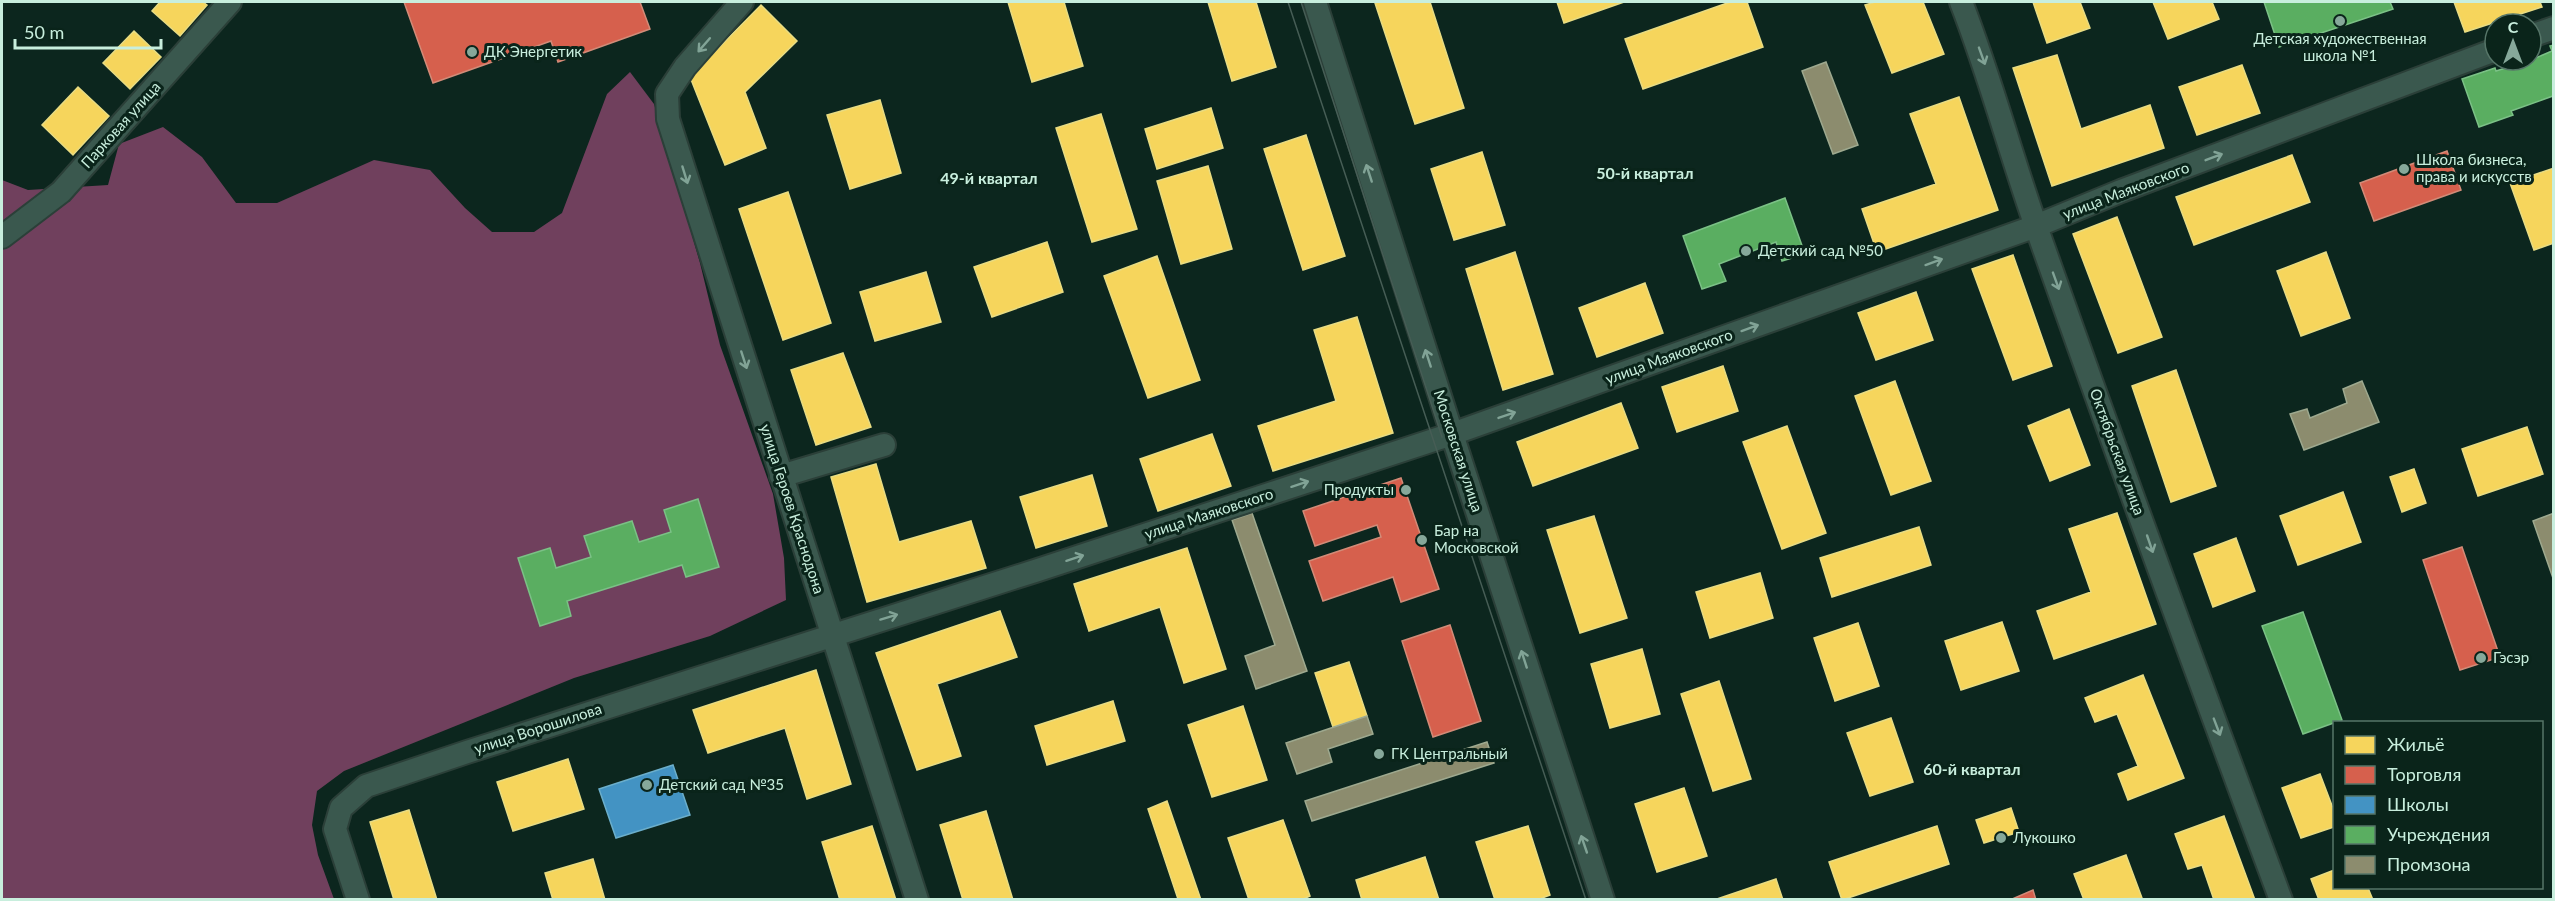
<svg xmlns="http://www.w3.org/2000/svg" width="2555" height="901" font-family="Lato,sans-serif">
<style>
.forest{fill:#70405d}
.homes{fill:#f6d55c;stroke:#e8dc83;stroke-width:1.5}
.shops{fill:#d6604d;stroke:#d28b78;stroke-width:1.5}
.schools{fill:#4393c3;stroke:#6baecb;stroke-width:1.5}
.public{fill:#5aae61;stroke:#7bc186;stroke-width:1.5}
.industry{fill:#8c8c6e;stroke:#9ea98f;stroke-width:1.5}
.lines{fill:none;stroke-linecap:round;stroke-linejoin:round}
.minor-casing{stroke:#2b3f38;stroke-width:26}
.minor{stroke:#3a584e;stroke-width:22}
.tram{stroke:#465d55;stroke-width:1.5}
.oneway{stroke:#81a396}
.poi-dot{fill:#86a89a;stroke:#0a241a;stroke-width:2}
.labels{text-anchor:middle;stroke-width:6;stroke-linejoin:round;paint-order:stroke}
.poi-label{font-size:15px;fill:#c8eedd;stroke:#0a241a;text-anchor:start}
.street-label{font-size:15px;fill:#c8eedd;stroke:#0a241a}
.neighbourhood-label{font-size:16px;font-weight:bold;fill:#c8eedd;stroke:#0a241a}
</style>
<rect width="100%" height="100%" fill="#0c261e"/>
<path class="forest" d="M630 72 654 104 700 263 720 345 773 494 784 558 786 600 710 636 574 678 344 771 317 791 312 825 318 855 334 899H2V180L28 190 108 185 119 144 163 127 202 157 236 203H277L374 160 430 170 465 208 492 232H534L562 213 607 94Z"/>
<path class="homes" d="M160 2H203L207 5 180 36 152 11Z
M1008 2H1064L1083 66 1032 82Z
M1208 2H1256L1276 67 1232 81Z
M1379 2H1430L1464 108 1415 124 1375 3Z
M1557 2H1624L1564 23Z
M1730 2H1747L1763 47 1643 89 1625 39Z
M1875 2H1923L1944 54 1892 73 1865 5Z
M2033 2H2080L2090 28 2047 43Z
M2153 2H2212L2219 19 2168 39Z
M2454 2H2540L2542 7 2465 32Z
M761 5 797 41 745 92 766 148 725 165 690 77Z
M134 31 161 57 130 89 103 63Z
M2057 55 2081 129 2150 105 2164 148 2052 186 2013 68Z
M2242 65 2260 113 2197 135 2179 87Z
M78 87 109 116 73 155 42 125Z
M1959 97 1998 210 1877 252 1862 209 1936 184 1910 114Z
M880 100 901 173 850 189 827 115Z
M1211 108 1223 148 1157 169 1145 129Z
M1101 114 1137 229 1092 242 1056 128Z
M1306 135 1345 256 1303 270 1264 149Z
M1482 152 1505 225 1454 240 1431 169Z
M2292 155 2310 202 2194 245 2176 197Z
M1208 166 1232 249 1181 264 1157 181Z
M2554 168V243L2534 250 2510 183Z
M788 192 831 323 783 340 739 209Z
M2117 217 2162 337 2118 353 2073 234Z
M1047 242 1063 292 992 317 974 267Z
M1515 252 1553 374 1503 390 1466 269Z
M2326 252 2350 318 2301 336 2277 271Z
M2013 255 2052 366 2013 380 1972 269Z
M1157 256 1200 380 1148 398 1104 276Z
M926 272 941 322 875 341 860 292Z
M1645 283 1663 333 1597 357 1579 308Z
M1916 292 1933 340 1876 360 1858 313Z
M1357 317 1393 433 1273 471 1258 426 1336 401 1314 330Z
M843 353 871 427 816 445 791 370Z
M1723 366 1738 411 1677 432 1662 387Z
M2176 370 2216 486 2171 502 2132 386Z
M1895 381 1931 481 1891 495 1855 396Z
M1621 403 1638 448 1533 486 1517 442Z
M2069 409 2090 465 2050 481 2028 426Z
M1787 426 1826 533 1782 549 1743 442Z
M2527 427 2543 474 2478 496 2462 449Z
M1212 434 1231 486 1158 511 1140 459Z
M876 464 899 542 971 521 986 568 867 602 831 477Z
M2414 469 2426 503 2402 512 2390 477Z
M1092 475 1107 526 1036 548 1020 497Z
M2343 492 2361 542 2298 565 2280 516Z
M2117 513 2156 624 2054 659 2037 611 2091 592 2069 529Z
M1594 516 1627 618 1580 633 1547 530Z
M1919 527 1931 565 1832 597 1820 558Z
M2236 538 2255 591 2213 607 2194 554Z
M1187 548 1226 669 1184 683 1160 607 1089 631 1074 584Z
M1760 573 1773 618 1710 638 1696 592Z
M1000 611 1017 657 937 684 961 756 917 770 876 653Z
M2002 622 2019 671 1961 690 1945 641Z
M1858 623 1879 686 1835 701 1814 638Z
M1642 649 1660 714 1610 728 1591 664Z
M1349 662 1367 716 1333 727 1315 673Z
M816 670 851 784 807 799 785 728 708 753 693 710Z
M2143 675 2184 778 2128 800 2118 774 2138 766 2117 714 2095 722 2085 698Z
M1719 681 1751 779 1713 791 1681 694Z
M1113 701 1125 741 1047 765 1035 726Z
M1243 706 1267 780 1212 797 1188 725Z
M1891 718 1913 782 1870 796 1847 733Z
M568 759 584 809 513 831 497 782Z
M2320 774 2334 811V827L2301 838 2282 788Z
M1684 788 1707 856 1657 872 1635 804Z
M1167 801 1201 900H1176L1178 899 1148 809Z
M2011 808 2019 832 1984 843 1976 820Z
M409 810 437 900H394L370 822Z
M986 811 1013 900H963L940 825Z
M2224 816 2255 900H2214L2202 865 2188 869 2175 834Z
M1283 820 1310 896 1301 900H1249L1228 838Z
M872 826 896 900H840L822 842Z
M1528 826 1550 895 1537 900H1495L1476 842Z
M1937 826 1949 864 1842 900 1829 862Z
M2126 855 2142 898 2084 900 2074 874Z
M1425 857 1439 900H1362L1356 880Z
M593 859 605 900H553L545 873Z
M2334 870V888H2368L2373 900H2319L2311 879Z
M1776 879 1783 900H1714Z"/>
<path class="shops" d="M404 2H640L650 29 558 62 551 41 433 83Z
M2447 151 2461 190 2374 221 2360 183Z
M1401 478 1439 589 1401 602 1393 577 1323 601 1309 561 1381 537 1377 525 1315 546 1303 511Z
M2462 547 2500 657 2460 670 2423 560Z
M1450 625 1481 721 1433 737 1402 641Z
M2033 890 2036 900H2010Z"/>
<path class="schools" d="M673 765 690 815 616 838 599 789Z"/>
<path class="public" d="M2264 2H2390L2393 9 2279 47Z
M2554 45V98L2553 96 2511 111 2513 115 2479 127 2462 79 2495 68 2496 71 2531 60 2552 51 2550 46Z
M1785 198 1805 254 1782 261 1776 242 1719 264 1726 281 1702 289 1683 236Z
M698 499 719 567 686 577 682 565 567 601 571 616 540 626 518 558 550 548 556 568 591 557 584 536 632 521 639 542 671 532 664 510Z
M2303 612 2342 720 2303 734 2262 626Z"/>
<path class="industry" d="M1826 62 1858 145 1833 154 1802 71Z
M2362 381 2379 422 2304 450 2290 414 2307 409 2310 418 2347 403 2343 389Z
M1252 513 1307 671 1256 689 1245 656 1275 645 1232 520Z
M2554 513V581L2533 521Z
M1367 716 1373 734 1328 749 1332 762 1297 774 1286 743Z
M1487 742 1494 763 1312 821 1305 801Z"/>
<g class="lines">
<defs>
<path id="minor" d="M742 2 685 67 667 94 668 119 917 900
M1315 2 1452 434 1603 900
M1961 2C1990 76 2010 153 2037 229 2116 453 2198 677 2281 900
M2531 36 2554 28
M2 237 61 192 230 2
M781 476 884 445
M358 900 335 829 341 808 366 786 467 752 1035 571 1452 434 2036 226 2121 191 2495 50"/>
</defs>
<use href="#minor" class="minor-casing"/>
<use href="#minor" class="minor"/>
<path class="tram" d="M1288 2 1586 900
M1301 2 1442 437"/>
</g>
<defs><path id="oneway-shaft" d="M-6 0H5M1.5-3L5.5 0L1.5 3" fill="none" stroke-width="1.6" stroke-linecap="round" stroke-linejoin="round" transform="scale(1.5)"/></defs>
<g class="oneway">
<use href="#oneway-shaft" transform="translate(704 45) rotate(131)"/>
<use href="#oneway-shaft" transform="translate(1982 56) rotate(70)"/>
<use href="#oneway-shaft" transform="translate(2214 157) rotate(-21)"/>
<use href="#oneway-shaft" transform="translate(1369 173) rotate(-108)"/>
<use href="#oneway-shaft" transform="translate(685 175) rotate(73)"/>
<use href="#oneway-shaft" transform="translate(1934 262) rotate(-20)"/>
<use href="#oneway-shaft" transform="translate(2056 281) rotate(70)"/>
<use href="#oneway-shaft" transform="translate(1750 328) rotate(-20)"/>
<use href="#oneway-shaft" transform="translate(1428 358) rotate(-108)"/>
<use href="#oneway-shaft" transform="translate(744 360) rotate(72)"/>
<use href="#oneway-shaft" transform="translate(1507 415) rotate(-19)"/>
<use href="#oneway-shaft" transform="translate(1300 484) rotate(-18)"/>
<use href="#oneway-shaft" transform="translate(2150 544) rotate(71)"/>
<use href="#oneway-shaft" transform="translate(1075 558) rotate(-18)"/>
<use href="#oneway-shaft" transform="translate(889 617) rotate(-17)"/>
<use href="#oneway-shaft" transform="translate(1524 659) rotate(-108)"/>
<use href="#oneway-shaft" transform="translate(2217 727) rotate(69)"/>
<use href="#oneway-shaft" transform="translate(1584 844) rotate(-109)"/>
</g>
<g class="poi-dot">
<circle cx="2340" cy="21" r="6"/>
<circle cx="472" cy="52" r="6"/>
<circle cx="2404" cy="169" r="6"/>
<circle cx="1746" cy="251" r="6"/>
<circle cx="1406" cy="490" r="6"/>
<circle cx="1422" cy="540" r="6"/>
<circle cx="2481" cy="658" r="6"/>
<circle cx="1379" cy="754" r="6"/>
<circle cx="647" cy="785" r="6"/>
<circle cx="2001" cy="838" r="6"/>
</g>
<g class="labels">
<g class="poi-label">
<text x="2340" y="44" text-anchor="middle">Детская художественная<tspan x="2340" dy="17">школа №1</tspan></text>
<text x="484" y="57">ДК Энергетик</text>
<text x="2416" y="165">Школа бизнеса,<tspan x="2416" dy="17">права и искусств</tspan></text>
<text x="1758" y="256">Детский сад №50</text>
<text x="1394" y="495" text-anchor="end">Продукты</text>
<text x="1434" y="536">Бар на<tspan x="1434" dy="17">Московской</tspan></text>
<text x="2493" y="663">Гэсэр</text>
<text x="1391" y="759">ГК Центральный</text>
<text x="659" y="790">Детский сад №35</text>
<text x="2013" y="843">Лукошко</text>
</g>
<g class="street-label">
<text transform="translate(121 125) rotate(-48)" y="5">Парковая улица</text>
<text transform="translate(2126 191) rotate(-21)" y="5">улица Маяковского</text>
<text transform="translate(1669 357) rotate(-20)" y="5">улица Маяковского</text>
<text transform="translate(1458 451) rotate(72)" y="5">Московская улица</text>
<text transform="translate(2117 452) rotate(70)" y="5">Октябрьская улица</text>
<text transform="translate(792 509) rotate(72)" y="5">улица Героев Краснодона</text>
<text transform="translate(1209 514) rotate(-18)" y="5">улица Маяковского</text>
<text transform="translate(538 729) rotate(-18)" y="5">улица Ворошилова</text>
</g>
<g class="neighbourhood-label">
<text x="1645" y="179">50-й квартал</text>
<text x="989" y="184">49-й квартал</text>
<text x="1972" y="775">60-й квартал</text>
</g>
</g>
<rect width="2555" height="901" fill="none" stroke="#c8eedd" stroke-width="6"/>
<rect x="2333" y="721" width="210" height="168" fill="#0a241a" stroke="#567568" stroke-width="1.5"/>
<rect x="2345" y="736" width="30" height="18" fill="#f6d55c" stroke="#567568" stroke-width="1.5"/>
<text x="2387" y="751" font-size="18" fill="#c8eedd">Жильё</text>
<rect x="2345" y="766" width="30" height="18" fill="#d6604d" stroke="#567568" stroke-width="1.5"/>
<text x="2387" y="781" font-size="18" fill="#c8eedd">Торговля</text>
<rect x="2345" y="796" width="30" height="18" fill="#4393c3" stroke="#567568" stroke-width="1.5"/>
<text x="2387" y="811" font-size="18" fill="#c8eedd">Школы</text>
<rect x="2345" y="826" width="30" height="18" fill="#5aae61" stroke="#567568" stroke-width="1.5"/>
<text x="2387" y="841" font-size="18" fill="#c8eedd">Учреждения</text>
<rect x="2345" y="856" width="30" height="18" fill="#8c8c6e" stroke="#567568" stroke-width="1.5"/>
<text x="2387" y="871" font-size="18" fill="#c8eedd">Промзона</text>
<g transform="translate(2513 42)"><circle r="28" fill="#0a241a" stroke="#567568" stroke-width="1.5"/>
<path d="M0-4.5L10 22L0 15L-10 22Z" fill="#86a89a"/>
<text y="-9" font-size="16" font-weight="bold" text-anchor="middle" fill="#c8eedd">С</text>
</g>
<path d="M15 39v9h146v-9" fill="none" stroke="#c8eedd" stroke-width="3"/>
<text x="24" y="39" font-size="18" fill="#c8eedd" stroke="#0a241a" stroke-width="4.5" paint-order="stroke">50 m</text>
</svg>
